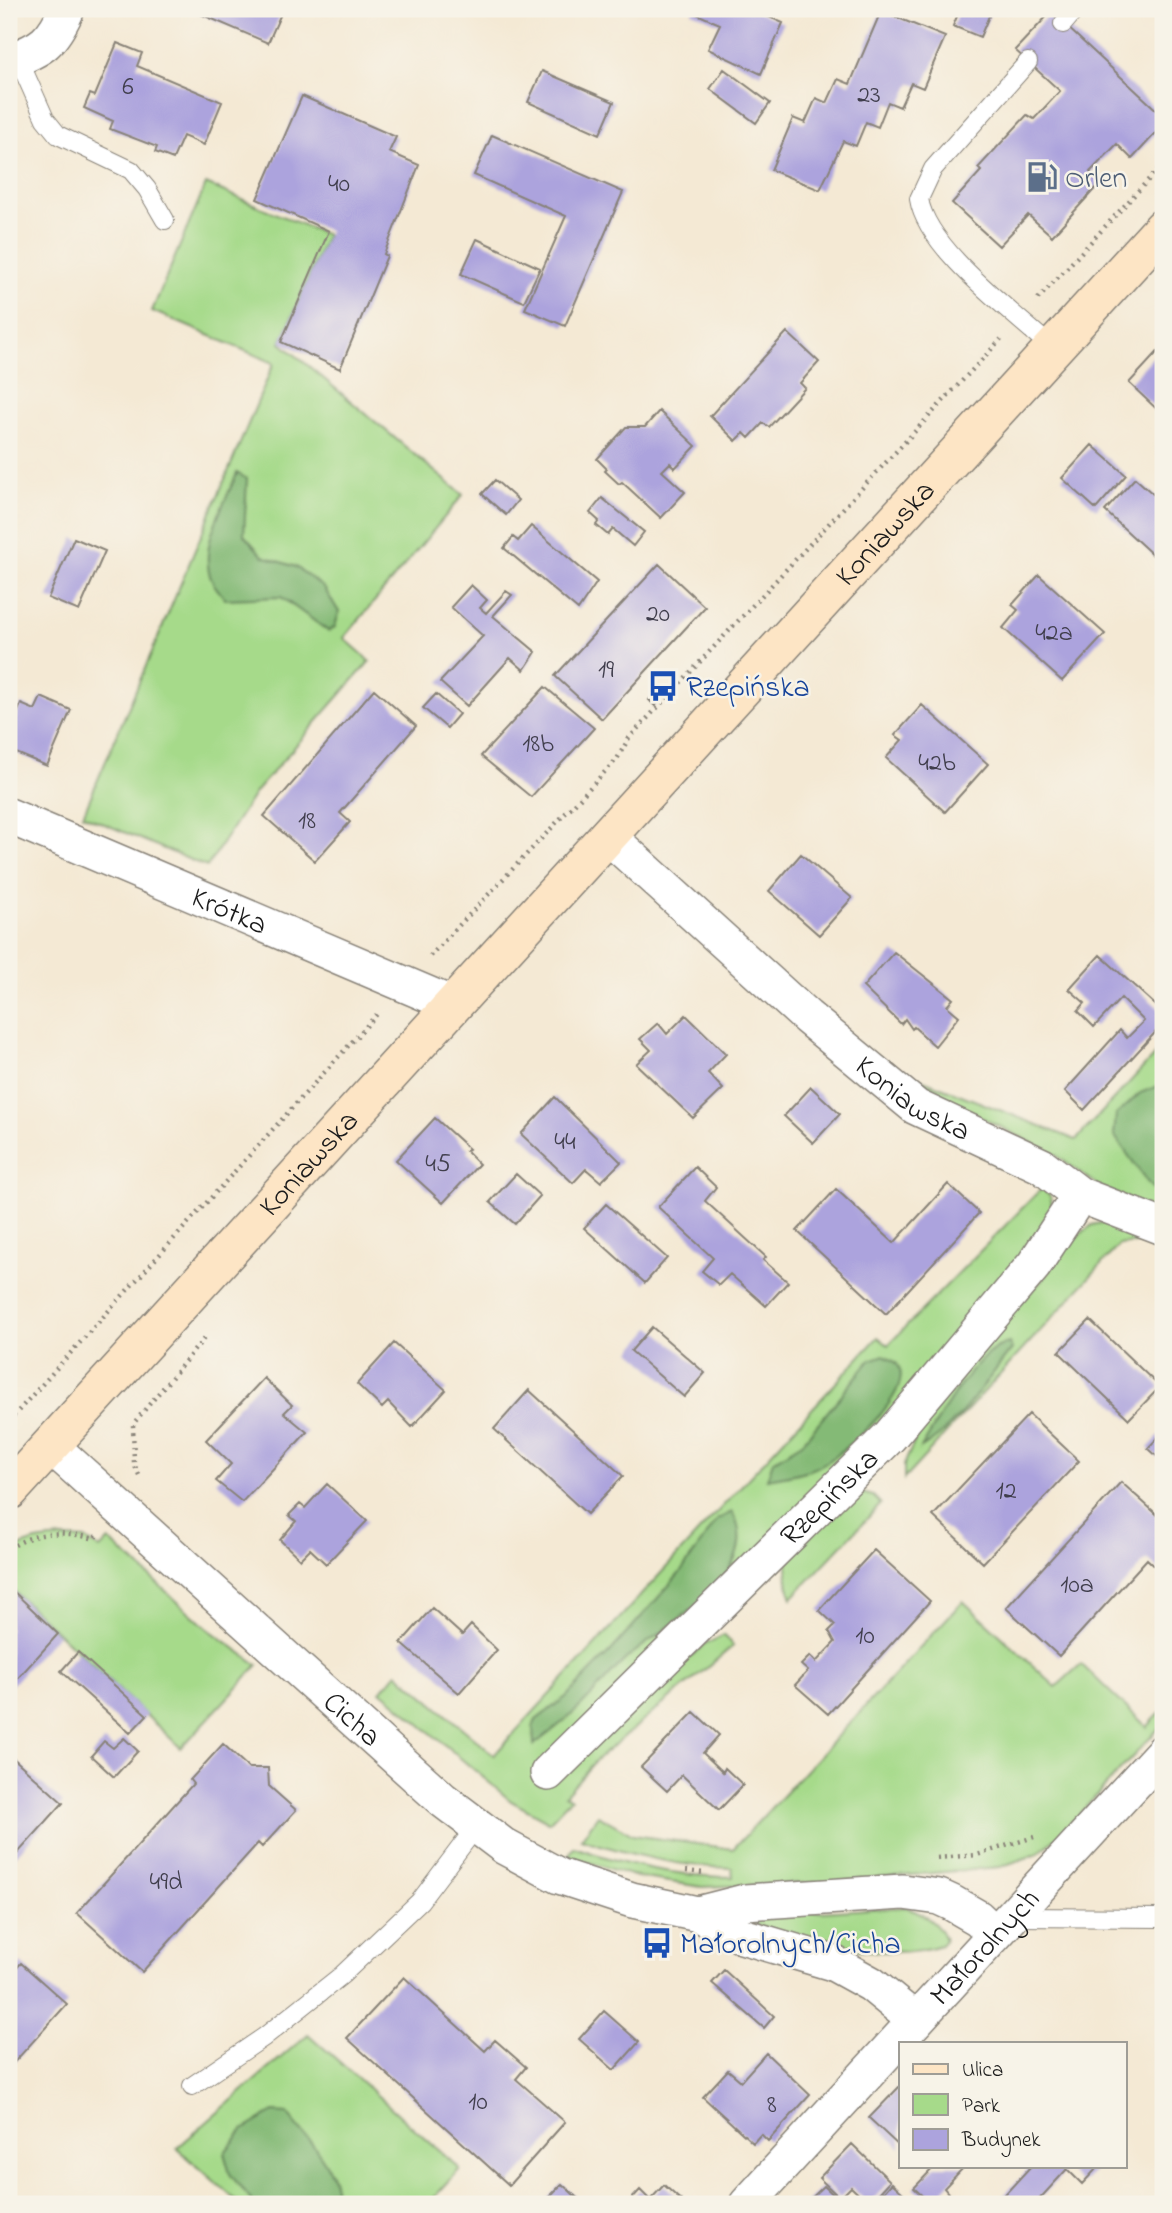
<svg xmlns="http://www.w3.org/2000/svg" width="1172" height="2213" font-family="'Indie Flower',sans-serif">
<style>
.green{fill:#a6da8a;stroke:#617b53;stroke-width:2}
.forest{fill:#84ba76;stroke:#506b49;stroke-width:2}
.building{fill:#aca3dd}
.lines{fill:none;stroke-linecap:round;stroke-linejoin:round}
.service-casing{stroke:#888278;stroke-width:20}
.minor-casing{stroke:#888278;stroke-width:38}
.secondary-casing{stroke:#888278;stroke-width:41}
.path{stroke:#888278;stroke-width:4.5;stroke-dasharray:2 5;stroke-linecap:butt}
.service{stroke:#fff;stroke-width:18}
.minor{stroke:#fff;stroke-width:35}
.secondary{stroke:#fde5c5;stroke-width:38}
.labels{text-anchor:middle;stroke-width:5;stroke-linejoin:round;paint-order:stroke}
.number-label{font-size:26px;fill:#403e4c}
.service-label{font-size:30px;fill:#4e5e75;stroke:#f7f3e8;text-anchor:start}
.street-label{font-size:30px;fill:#1c1c1c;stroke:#f7f3e8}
.transit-label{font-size:30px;fill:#164399;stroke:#f7f3e8;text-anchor:start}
</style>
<rect width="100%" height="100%" fill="#f7f3e8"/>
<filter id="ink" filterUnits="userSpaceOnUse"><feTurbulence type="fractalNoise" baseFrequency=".0143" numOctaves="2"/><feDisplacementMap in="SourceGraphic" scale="14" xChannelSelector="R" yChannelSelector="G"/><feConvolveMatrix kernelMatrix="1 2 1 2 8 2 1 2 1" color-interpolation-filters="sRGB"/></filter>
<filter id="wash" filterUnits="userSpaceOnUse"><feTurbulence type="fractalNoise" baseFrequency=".00686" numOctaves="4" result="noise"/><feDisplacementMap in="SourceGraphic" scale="28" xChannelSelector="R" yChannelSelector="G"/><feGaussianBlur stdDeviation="1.57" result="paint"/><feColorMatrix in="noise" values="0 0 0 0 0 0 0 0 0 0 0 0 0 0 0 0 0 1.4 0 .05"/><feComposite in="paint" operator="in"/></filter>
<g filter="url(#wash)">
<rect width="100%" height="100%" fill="#f4e9d4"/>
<path class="green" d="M206 184 327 235 281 343 463 495 344 638 370 661 256 791 207 867 83 815 274 363 152 311Z
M1163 1046V1214L1101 1188 1053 1153 942 1098 918 1078 1076 1140Z
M1042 1188 1051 1197 1053 1216 903 1402 546 1782 704 1645 724 1635 733 1646 596 1760 565 1795 571 1799 549 1822 511 1801 381 1691 397 1673 494 1755 878 1337 888 1345Z
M1109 1221 1163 1240 1119 1245 904 1479V1465L916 1438 985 1339 1042 1280 1074 1239 1092 1225Z
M862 1493 873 1496 881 1504 792 1598 788 1587 787 1563 838 1503Z
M63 1538 85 1539 100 1549 109 1540 207 1628 258 1665 181 1748 9 1587V1556C23 1540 42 1540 63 1538Z
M963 1601 1056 1687 1081 1664 1147 1727 1163 1710V1724L1058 1837 1037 1854 1000 1867 832 1882 702 1887 637 1877 568 1856 574 1847C627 1865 677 1877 733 1877L732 1868C679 1867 631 1855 581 1839L598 1815 633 1835 733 1849Z
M906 1907C924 1915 938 1922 945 1940L941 1945C884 1964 801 1940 746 1921L749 1916Z
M308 2034 460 2169 428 2204H240L177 2148Z"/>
<path class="forest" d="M237 473 247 479 244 535 263 556 296 567 324 588 339 612 335 627 328 631 281 597 225 599C220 592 212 584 210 576 200 542 225 504 237 473Z
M1163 1084V1196L1150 1186 1114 1135 1116 1115 1140 1093Z
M1009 1343 1012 1349C987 1379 955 1430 921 1448 940 1418 974 1350 1009 1343Z
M884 1355C888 1358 894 1360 897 1364 919 1392 838 1458 815 1468 800 1474 783 1476 767 1479L773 1461 802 1443 870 1360Z
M732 1512C769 1574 660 1628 625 1660 609 1675 595 1693 580 1707 565 1721 549 1733 534 1745L533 1727 536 1720 566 1697 611 1651 680 1573 718 1519Z
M274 2112 287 2113C306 2139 342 2170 335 2204H254L230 2174 224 2153 243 2130Z"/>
<g id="blocks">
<path class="building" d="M189 9H283L268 43Z
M693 9H751L783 23 761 74 708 49 720 24 692 12Z
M960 9H992L980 37 953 26Z
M881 11 945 37 923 88 911 83 900 107 888 102 878 127 866 122 856 146 843 141 820 190 771 170 793 118 805 123 816 98 827 103 838 79 850 84Z
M1051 12 1163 116V125L1132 159 1117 144 1090 172 1101 182 1052 236 1028 215 999 246 952 203 981 171 978 168 1027 115 1034 119 1060 91 1015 50Z
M117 43 142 53 137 66 222 102 204 145 183 136 173 159 155 152 157 147 110 129 113 121 84 108 90 94 95 96Z
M724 69 770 103 756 123 710 89Z
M542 71 614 102 600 134 528 102Z
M302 96 396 137 389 152 419 165 384 254 387 256 340 369 281 342 329 231 257 199Z
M492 135 623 192 565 326 525 309 566 216 474 175Z
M477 239 540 268 524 302 461 274Z
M787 332 819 362 800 383 805 388 769 427 763 423 749 438 744 433 736 441 710 416Z
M1163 346V415L1129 383Z
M659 411 696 446 675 468 670 463 662 471 685 492 661 518 622 482 619 484 605 471 607 469 597 459 626 427H645Z
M1092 445 1126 475 1096 509 1062 478Z
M1135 478 1163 503V548L1155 557 1105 511Z
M495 480 518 500 506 515 482 494Z
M602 498 644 532 633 546 613 529 608 535 596 525 599 521 590 513Z
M531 526 597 582 578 610 504 548 513 537 518 541Z
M74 538 105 551 79 611 48 598Z
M659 564 705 607 602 719 555 676Z
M1039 575 1105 634 1062 681 1003 628 1018 610 1012 605Z
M471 585 487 600 480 608 486 613 506 591 512 595 493 616 536 652 524 670 510 658 467 706 440 682 483 636 451 607Z
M545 687 594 728 531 797 481 756Z
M660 688 667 693 655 706 649 700Z
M374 689 416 726 340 813 350 822 315 861 264 816Z
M436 694 459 714 447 728 423 708Z
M41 697 71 710 47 766 9 750V732L21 704 35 710Z
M922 705 988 764 945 812 886 758 902 740 895 735Z
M801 854 852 898 819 935 769 891Z
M894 952 953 999 947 1006 959 1016 935 1046 914 1027 912 1029 905 1019 901 1024 863 987Z
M1100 955 1163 1012V1024L1084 1110 1065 1091 1120 1030 1127 1038 1144 1021 1121 998 1094 1027 1078 1011 1085 1003 1069 989Z
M686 1015 726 1054 708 1073 723 1089 693 1118 636 1064 651 1050 640 1039 658 1023 667 1034Z
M811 1087 840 1114 813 1143 784 1116Z
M555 1097 621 1162 601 1182 586 1169 573 1183 521 1134Z
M435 1118 469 1149 466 1151 479 1164 443 1203 396 1160Z
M695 1167 716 1187 705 1201 766 1257 763 1260 788 1282 766 1306 730 1274 719 1285 702 1271 713 1258 658 1207Z
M516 1174 540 1196 515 1224 490 1202Z
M948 1184 979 1213 886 1314 797 1231 836 1189 894 1243Z
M606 1204 667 1258 645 1283 584 1228Z
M1090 1320 1160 1387 1129 1419 1059 1352Z
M652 1327 705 1373 684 1397 631 1351Z
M394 1343 446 1390 412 1427 388 1402 382 1408 357 1384Z
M264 1378 292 1405 284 1413 307 1432 242 1502 216 1481 231 1464 206 1440Z
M529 1390 623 1476 587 1514 494 1429Z
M1029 1414 1079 1461 983 1563 933 1516Z
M1163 1432V1462L1148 1448Z
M1121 1482 1163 1520V1574L1147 1559 1059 1656 1006 1608Z
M327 1484 367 1521 326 1564 310 1549 300 1559 280 1540 296 1521 289 1515 300 1504 305 1508Z
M874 1550 930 1601 828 1714 795 1685 808 1671 801 1665 810 1656 816 1662 835 1642 829 1631 835 1625 819 1610Z
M9 1587 58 1634 9 1688Z
M432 1608 462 1635 471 1625 497 1650 459 1693 401 1643Z
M78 1652 147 1715 130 1733 61 1671Z
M694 1712 719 1735 703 1753 723 1772 725 1768 743 1785 719 1810 682 1775 667 1791 641 1767Z
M124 1738 138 1751 114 1777 91 1756 104 1741 113 1748Z
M223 1744 249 1768H268L269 1786 296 1810 262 1847 258 1843 142 1972 77 1913 193 1784 190 1780Z
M12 1757 63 1803 9 1863V1760Z
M21 1963 67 2004 9 2068V1977Z
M724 1970 774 2016 764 2028 712 1983Z
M404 1977 485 2051 495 2040 526 2067 516 2079 565 2122 509 2185 347 2038Z
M604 2011 639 2042 614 2070 579 2039Z
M766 2053 810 2095 768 2141 761 2134 753 2143 703 2097 728 2070 741 2081Z
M901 2085V2148L869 2118Z
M852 2144 890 2181 869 2204 851 2187 840 2198 819 2178Z
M935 2166H965L944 2188 948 2193 937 2204H931L914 2188Z
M1031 2166H1099L1082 2184 1067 2169 1035 2204H996Z
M892 2183 915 2204H873Z
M562 2184 584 2204H542Z
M664 2185 685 2204H627L640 2190 650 2200Z
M824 2186 839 2200 835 2204H805Z"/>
</g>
</g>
<g filter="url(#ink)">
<use href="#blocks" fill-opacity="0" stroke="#888278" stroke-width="2"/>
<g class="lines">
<defs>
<path id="service" d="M1063 24 1076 9
M18 58 45 119 58 135 131 170 147 189 165 220
M1028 62 933 169 919 199C927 250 1015 313 1053 349
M1012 1917 1163 1918
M192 2086 264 2037 342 1975 420 1901 476 1827"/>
<g id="minor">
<path d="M9 61C43 49 52 42 67 9"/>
<path id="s1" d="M9 816 451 1004"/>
<path id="s2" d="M609 837 807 1017 916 1107 1042 1166 1080 1195 1163 1227"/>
<path id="s3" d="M50 1445 443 1800 505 1847 559 1876 632 1900 698 1914 742 1936 833 1963 871 1984 915 2020"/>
<path id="s4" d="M548 1773 890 1436 1034 1265 1080 1195"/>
<path d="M698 1914 745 1902 903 1892 939 1897 952 1903 978 1918 994 1933"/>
<path id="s5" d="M747 2204 1163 1752"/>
</g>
<g id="secondary">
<path id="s6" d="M9 1491C392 1069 778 649 1163 228"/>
</g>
</defs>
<use href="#service" class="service-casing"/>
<use href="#minor" class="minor-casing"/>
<use href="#secondary" class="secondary-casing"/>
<path class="path" d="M1038 299 1163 164
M430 956 617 759 629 738 1001 339
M9 1421 379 1012
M139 1475 134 1464 133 1424 206 1336
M9 1549C33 1531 65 1530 94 1539L98 1534
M937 1858 977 1855 1034 1837
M686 1871 705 1873"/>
<use href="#service" class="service"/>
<use href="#minor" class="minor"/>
<use href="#secondary" class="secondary"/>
</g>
</g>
<defs>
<symbol id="fuel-bare" viewBox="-9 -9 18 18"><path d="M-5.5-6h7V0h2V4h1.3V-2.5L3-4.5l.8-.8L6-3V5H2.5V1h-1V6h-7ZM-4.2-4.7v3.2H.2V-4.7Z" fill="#5c6f8a" stroke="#f7f3e8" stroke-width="2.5" paint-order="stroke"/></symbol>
<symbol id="bus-bare" viewBox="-9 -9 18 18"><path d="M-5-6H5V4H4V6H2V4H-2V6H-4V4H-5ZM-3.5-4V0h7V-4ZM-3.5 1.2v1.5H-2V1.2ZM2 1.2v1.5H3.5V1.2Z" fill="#1a4fb4" stroke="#f7f3e8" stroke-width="2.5" paint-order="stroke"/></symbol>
</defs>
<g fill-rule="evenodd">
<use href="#fuel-bare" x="1020" y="155" width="44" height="44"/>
<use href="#bus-bare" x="641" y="664" width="44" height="44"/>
<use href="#bus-bare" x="635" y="1921" width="44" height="44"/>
</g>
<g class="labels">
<g class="number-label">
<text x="128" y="94">6</text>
<text x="869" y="102">23</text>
<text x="339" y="191">40</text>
<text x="658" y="621">20</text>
<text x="1054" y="640">42a</text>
<text x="606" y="677">19</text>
<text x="538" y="751">18b</text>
<text x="937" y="770">42b</text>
<text x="307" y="828">18</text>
<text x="565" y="1149">44</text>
<text x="438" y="1171">45</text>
<text x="1006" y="1498">12</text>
<text x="1077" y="1592">10a</text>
<text x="865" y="1643">10</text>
<text x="166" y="1889">49d</text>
<text x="478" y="2109">10</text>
<text x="772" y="2112">8</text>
</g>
<g class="service-label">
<text x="1065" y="187">Orlen</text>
</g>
<g class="street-label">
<text dy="10" stroke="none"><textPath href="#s6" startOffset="1298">Koniawska</textPath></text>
<text dy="10" stroke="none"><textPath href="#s1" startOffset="240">Krótka</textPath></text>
<text dy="10" stroke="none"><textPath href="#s2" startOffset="402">Koniawska</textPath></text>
<text dy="10" stroke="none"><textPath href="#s6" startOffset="444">Koniawska</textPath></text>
<text dy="10" stroke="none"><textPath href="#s4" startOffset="394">Rzepińska</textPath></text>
<text dy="10" stroke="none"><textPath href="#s3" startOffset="408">Cicha</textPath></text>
<text dy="10" stroke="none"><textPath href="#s5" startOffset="350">Małorolnych</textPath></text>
</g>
<g class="transit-label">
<text x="686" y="696">Rzepińska</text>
<text x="680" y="1953">Małorolnych/Cicha</text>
</g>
</g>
<rect width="1172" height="2213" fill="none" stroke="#f7f3e8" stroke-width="35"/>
<rect x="899" y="2042" width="228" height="126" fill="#f7f3e8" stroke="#9f9d96" stroke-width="2"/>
<rect x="913" y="2064" width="35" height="10" fill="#fde5c5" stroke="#9f9d96" stroke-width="2"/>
<text x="962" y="2076" font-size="21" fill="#1c1c1c">Ulica</text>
<rect x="913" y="2094" width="35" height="21" fill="#a6da8a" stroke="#9f9d96" stroke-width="2"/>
<text x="962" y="2112" font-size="21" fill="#1c1c1c">Park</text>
<rect x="913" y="2129" width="35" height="21" fill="#aca3dd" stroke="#9f9d96" stroke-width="2"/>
<text x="962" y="2146" font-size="21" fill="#1c1c1c">Budynek</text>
</svg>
